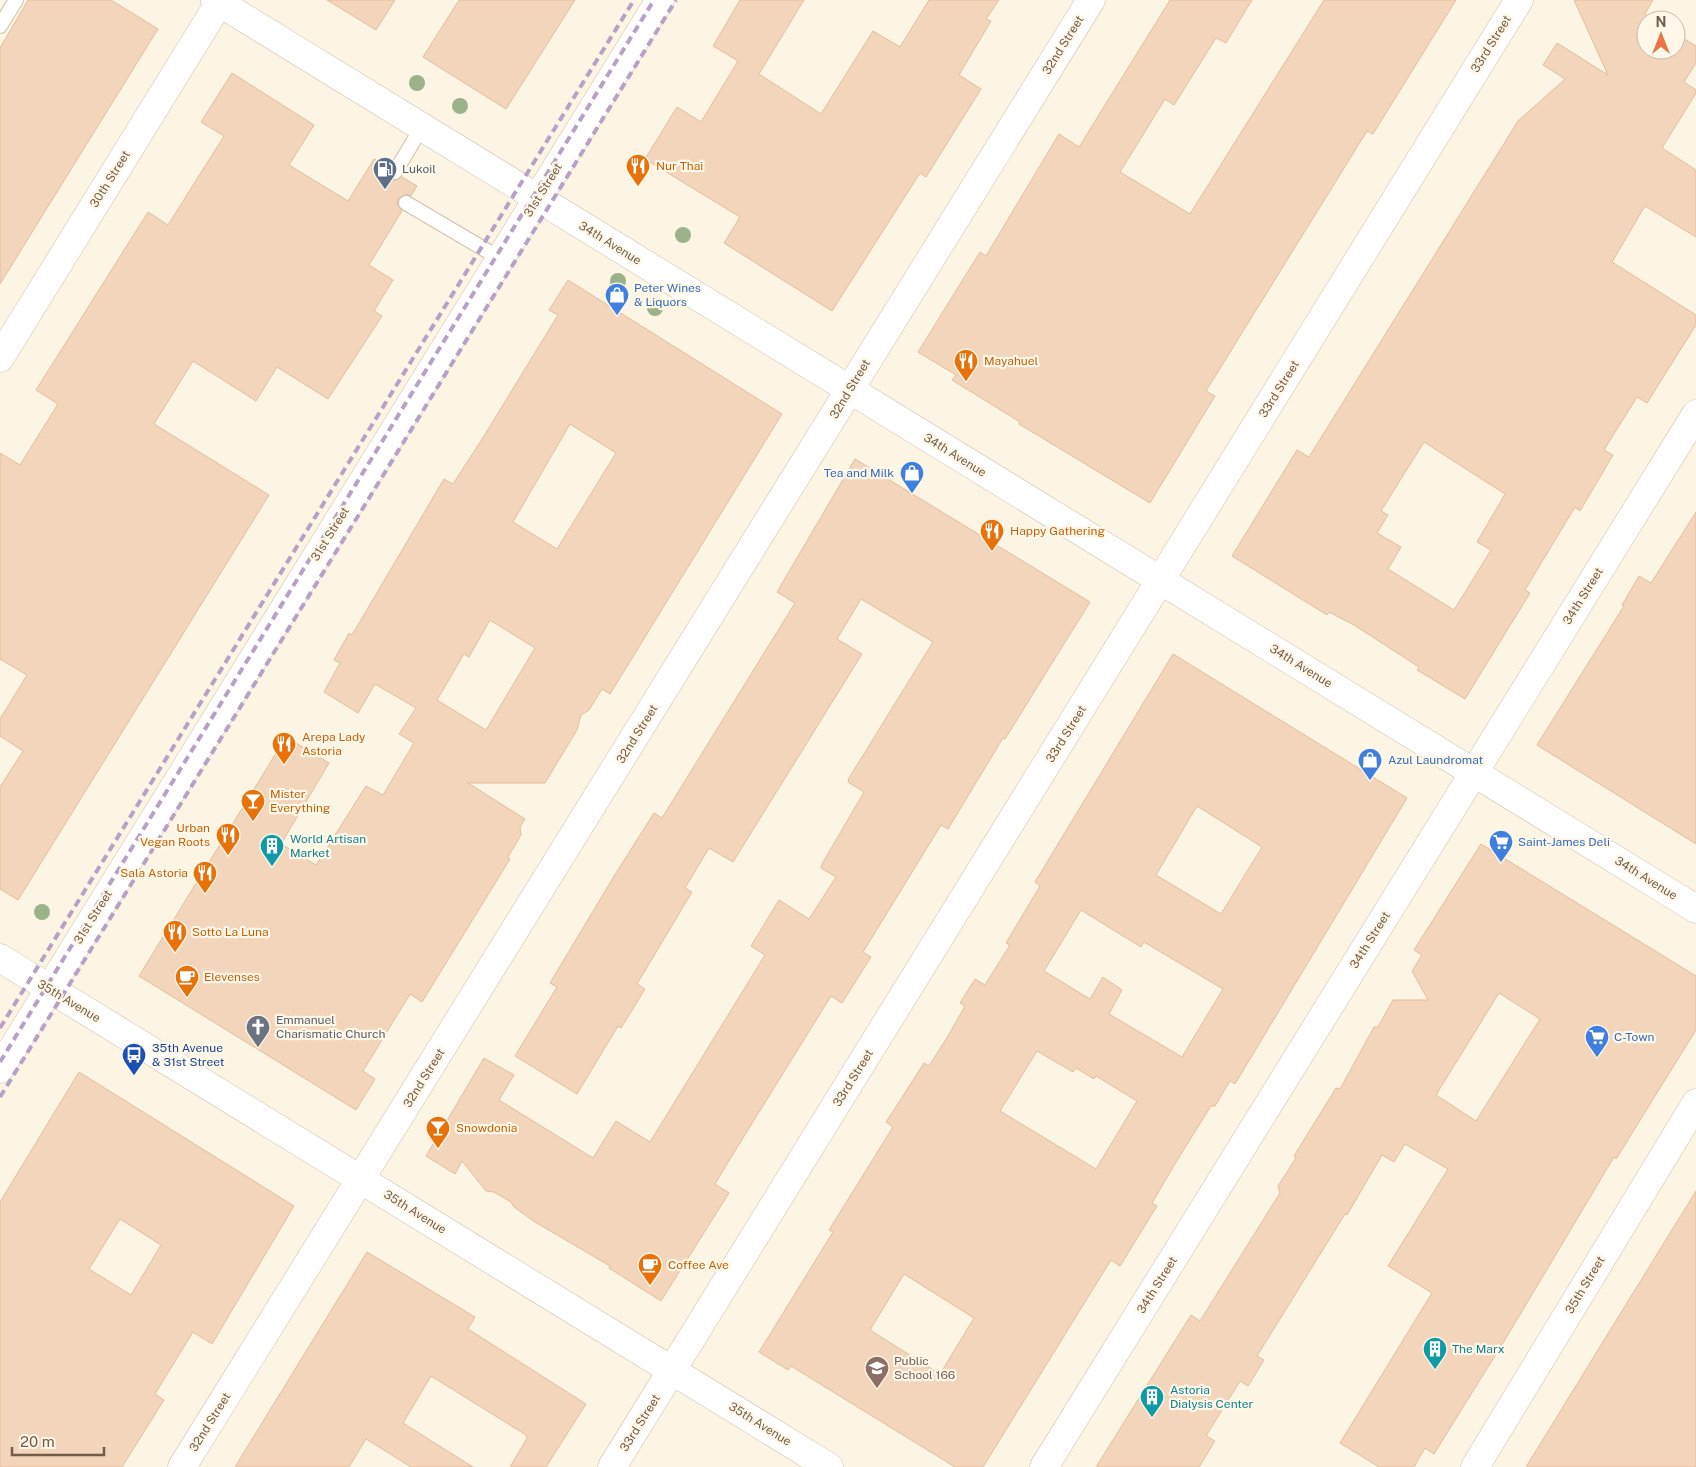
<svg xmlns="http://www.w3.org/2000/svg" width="1696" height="1467" font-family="'Public Sans',sans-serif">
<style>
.building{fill:#f2d5ba;stroke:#e5bd9a;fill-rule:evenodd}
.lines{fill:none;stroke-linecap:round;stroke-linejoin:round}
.service-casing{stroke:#d0bfac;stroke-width:16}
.minor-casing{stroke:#d0bfac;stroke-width:29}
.tertiary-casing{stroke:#d0bfac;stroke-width:29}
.secondary-casing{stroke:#d3bfa9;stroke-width:29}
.service{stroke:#fff;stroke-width:14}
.minor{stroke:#fff;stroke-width:28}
.tertiary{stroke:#fff;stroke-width:28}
.secondary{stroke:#fff;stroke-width:28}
.rail{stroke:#b8a1c6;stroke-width:4;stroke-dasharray:8 5;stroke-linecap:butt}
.tree{fill:#9cb28a}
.labels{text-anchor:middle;stroke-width:4.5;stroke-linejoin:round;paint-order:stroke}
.street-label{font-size:12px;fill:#755c49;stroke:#fff8e9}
.food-label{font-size:12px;fill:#c56008;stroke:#fff8e9;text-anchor:start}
.service-label{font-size:12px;fill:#4e5e75;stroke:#fff8e9;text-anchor:start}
.shop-label{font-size:12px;fill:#366cbe;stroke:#fff8e9;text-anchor:start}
.culture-label{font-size:12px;fill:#0d838f;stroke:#fff8e9;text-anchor:start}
.worship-label{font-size:12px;fill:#5b616d;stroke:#fff8e9;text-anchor:start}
.transit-label{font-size:12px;fill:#164399;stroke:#fff8e9;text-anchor:start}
.education-label{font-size:12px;fill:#785e54;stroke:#fff8e9;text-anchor:start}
</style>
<rect width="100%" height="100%" fill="#fcf5e3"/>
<path class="building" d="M28 0H111L158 29 0 284V48Z
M327 0H395L376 30Z
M459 0H575L506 109 423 57Z
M740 0H804L759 74 821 114 873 31 900 47 929 0H999L986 19 991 21 959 75 981 89 926 177 920 173 832 311 724 243 740 217 645 159 677 107 701 122 738 61 713 46Z
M1170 0H1252L1226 43 1216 38 1174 105 1165 99 1120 172 1190 214 1324 0H1456L1373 134 1367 131 1206 391 1215 396 1150 503 1019 424 1020 422 952 380 956 375 918 352 980 252 986 256 1059 134 1079 147Z
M1574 0H1653L1645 14 1653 20H1646V50H1676V34L1696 46V63L1684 82 1696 90V93L1662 148 1696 170V237L1645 206 1612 262 1696 315V325L1647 403 1637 397 1604 450 1613 455 1580 511 1575 507 1525 590 1530 593 1465 699 1417 670 1419 667 1354 625 1329 612 1327 615 1232 556 1297 450 1309 457 1518 121 1565 79 1543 65 1557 43 1608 75ZM1424 442 1505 494 1477 542 1491 550 1454 610 1388 569 1401 547 1377 533 1388 515 1381 511Z
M232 73 314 125 289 165 348 201 374 159 388 167 386 172 390 179 395 181 402 177 417 186 411 196 406 194 399 198 397 203 402 211 369 265 393 280 374 311 382 316 328 399 277 367 256 401 193 361 154 424 269 495 18 900 0 889V787L23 751 0 736V719L27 675 0 659V453L20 465 58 404 36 390 148 212 168 225 224 136 201 122Z
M568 280 782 414 610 694 602 689 589 710 581 715 577 730 545 783H468L525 819 520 827 521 835 508 857 510 859 422 1002 410 994 363 1071 375 1079 356 1110 139 976 286 737 329 763 281 844 316 865 366 786 383 795 414 743 399 734 416 708 375 684 358 713 324 692 340 663 334 660 349 633 352 635 444 479 453 484 484 436 558 315 549 310ZM570 424 616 453 557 549 513 522ZM490 620 535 648 486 730 437 700 464 654 469 657Z
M855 459 1090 602 1005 739 1003 738 948 829 941 825 863 952 871 957 842 1003 831 996 730 1159 715 1184 729 1193 661 1301 609 1268 610 1266 535 1222 514 1207 511 1202 494 1192 486 1191 462 1161 455 1174 426 1156 484 1058 514 1075 499 1100 593 1158 616 1121 650 1142 765 955 751 946 779 900 809 919 836 877 821 868 822 864 864 792 848 782 849 778 933 642 861 599 837 639 862 654 733 862 709 848 685 888 692 892 637 984 645 989 621 1028 618 1026 577 1094 515 1056 557 987 550 983 616 873 654 813 662 818 795 603 777 592Z
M1696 512V844L1537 745 1624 606 1622 605 1639 576 1651 583Z
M1173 654 1407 798 1235 1084 1230 1081 1215 1106H1211L1176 1162 1152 1203 1157 1206 1120 1266 1111 1260 983 1467H955L791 1366 788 1370 759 1352 833 1232 829 1230 893 1127 886 1122 901 1099 924 1063 929 1066 948 1036 965 1006 960 1003 975 979 985 985 1010 945 1006 943 1040 886 1035 882ZM1197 806 1262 847 1221 914 1156 875ZM1081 910 1141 947 1144 942 1223 989 1182 1057 1109 1014 1122 990 1103 977 1090 999 1044 971ZM1037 1051 1073 1072 1076 1068 1094 1079 1096 1076 1137 1101 1096 1169 1000 1111ZM904 1274 974 1318 940 1374 870 1330Z
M1481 844 1696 976V1030L1616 1159 1614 1157 1506 1338 1434 1454 1425 1448 1414 1467H1379L1340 1443 1432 1293 1388 1266 1448 1169 1405 1144 1394 1162 1382 1155 1347 1215 1345 1214 1257 1356 1264 1360 1248 1386 1240 1381 1206 1436 1215 1441 1199 1467H1096L1191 1315 1200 1321 1280 1193 1278 1186 1296 1158 1294 1156 1336 1088 1340 1089 1374 1027H1378L1393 1000H1428L1412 971 1422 955 1414 950ZM1499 993 1540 1019 1476 1121 1436 1095Z
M79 1072 294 1206 212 1344 193 1332 155 1394 164 1400 122 1467H0V1202ZM120 1219 161 1245 131 1295 89 1269Z
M1696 1191V1467H1526L1617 1319Z
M367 1252 475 1317 468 1329 586 1404 546 1467H510L527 1438 526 1435 431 1376 403 1423 473 1467H411L366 1439 349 1467H235Z"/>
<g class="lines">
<defs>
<path id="service" d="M0 26 16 0
M395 172 422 127
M406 203 501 259"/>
<path id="minor" d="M0 358 221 0
M182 1467 1091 0
M1044 1467 1696 414
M1475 1467 1696 1103"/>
<path id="tertiary" d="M215 0 1696 909
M0 958 829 1467"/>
<path id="secondary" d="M0 1069 660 0
M612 1467 1519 0"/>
</defs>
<use href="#service" class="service-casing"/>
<use href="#minor" class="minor-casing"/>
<use href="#tertiary" class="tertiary-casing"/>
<use href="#secondary" class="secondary-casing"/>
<use href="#service" class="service"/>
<use href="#minor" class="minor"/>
<use href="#tertiary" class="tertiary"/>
<use href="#secondary" class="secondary"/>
<path class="rail" d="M0 1028 634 0
M0 1062 654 0
M0 1097 676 0"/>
</g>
<g class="tree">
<circle cx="417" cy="83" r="8"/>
<circle cx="460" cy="106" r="8"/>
<circle cx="683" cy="235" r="8"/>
<circle cx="618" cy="281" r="8"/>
<circle cx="655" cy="308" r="8"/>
<circle cx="42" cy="912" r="8"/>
</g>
<defs>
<symbol id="restaurant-pin" viewBox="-11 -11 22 30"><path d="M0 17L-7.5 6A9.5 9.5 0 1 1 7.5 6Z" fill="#e8710a" stroke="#fff8e9"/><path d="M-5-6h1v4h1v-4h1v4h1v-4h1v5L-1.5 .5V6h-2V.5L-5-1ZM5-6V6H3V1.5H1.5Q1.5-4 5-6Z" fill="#fff"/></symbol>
<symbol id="fuel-pin" viewBox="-11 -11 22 30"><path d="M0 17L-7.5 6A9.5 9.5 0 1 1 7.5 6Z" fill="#5c6f8a" stroke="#fff8e9"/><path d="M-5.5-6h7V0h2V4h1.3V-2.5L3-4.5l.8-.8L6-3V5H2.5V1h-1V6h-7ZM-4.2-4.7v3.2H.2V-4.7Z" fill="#fff"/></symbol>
<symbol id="shop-pin" viewBox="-11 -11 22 30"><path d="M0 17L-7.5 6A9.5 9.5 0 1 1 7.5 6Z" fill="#3f7fe0" stroke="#fff8e9"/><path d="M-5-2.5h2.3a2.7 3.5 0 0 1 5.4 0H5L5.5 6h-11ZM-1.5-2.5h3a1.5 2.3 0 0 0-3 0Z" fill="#fff"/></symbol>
<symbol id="bar-pin" viewBox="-11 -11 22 30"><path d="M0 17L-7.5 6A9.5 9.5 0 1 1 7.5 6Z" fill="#e8710a" stroke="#fff8e9"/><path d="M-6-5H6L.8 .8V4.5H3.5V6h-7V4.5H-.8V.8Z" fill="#fff"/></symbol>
<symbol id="supermarket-pin" viewBox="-11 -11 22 30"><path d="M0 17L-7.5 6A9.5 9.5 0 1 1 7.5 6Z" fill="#3f7fe0" stroke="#fff8e9"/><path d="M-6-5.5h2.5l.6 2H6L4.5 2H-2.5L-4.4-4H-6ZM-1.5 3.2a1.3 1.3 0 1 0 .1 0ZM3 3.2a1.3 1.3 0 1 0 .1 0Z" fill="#fff"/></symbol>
<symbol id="building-pin" viewBox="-11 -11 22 30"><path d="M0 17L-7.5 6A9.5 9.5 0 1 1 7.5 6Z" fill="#0f9aa8" stroke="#fff8e9"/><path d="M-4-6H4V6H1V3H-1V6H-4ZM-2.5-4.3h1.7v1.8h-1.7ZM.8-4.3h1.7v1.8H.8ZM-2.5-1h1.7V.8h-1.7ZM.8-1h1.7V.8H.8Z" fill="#fff"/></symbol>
<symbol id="cafe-pin" viewBox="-11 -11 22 30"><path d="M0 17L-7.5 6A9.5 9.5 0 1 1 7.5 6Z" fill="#e8710a" stroke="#fff8e9"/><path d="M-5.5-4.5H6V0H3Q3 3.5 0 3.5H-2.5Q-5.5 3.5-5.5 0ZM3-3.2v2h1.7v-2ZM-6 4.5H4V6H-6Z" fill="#fff"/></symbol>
<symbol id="church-pin" viewBox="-11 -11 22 30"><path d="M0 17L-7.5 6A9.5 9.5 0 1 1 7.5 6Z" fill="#6b7280" stroke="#fff8e9"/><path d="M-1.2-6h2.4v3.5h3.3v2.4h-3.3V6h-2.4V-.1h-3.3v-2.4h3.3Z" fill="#fff"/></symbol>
<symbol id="bus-pin" viewBox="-11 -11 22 30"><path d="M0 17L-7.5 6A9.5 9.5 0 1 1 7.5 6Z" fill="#1a4fb4" stroke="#fff8e9"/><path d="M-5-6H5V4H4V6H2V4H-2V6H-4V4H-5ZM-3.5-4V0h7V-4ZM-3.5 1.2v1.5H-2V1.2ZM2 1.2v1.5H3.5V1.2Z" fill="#fff"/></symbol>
<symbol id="school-pin" viewBox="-11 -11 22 30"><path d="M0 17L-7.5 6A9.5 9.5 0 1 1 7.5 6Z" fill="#8d6e63" stroke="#fff8e9"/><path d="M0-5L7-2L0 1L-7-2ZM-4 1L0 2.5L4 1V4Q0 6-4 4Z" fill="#fff"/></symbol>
</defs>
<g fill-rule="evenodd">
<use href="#restaurant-pin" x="624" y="152" width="28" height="38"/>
<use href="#fuel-pin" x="371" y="155" width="28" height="38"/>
<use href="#shop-pin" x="603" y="281" width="28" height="38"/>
<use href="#restaurant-pin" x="952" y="347" width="28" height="38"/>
<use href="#shop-pin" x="898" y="459" width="28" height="38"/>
<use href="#restaurant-pin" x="978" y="517" width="28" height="38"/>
<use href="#restaurant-pin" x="270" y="730" width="28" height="38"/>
<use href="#shop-pin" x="1356" y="746" width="28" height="38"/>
<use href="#bar-pin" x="239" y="787" width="28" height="38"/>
<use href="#restaurant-pin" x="214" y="821" width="28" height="38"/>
<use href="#supermarket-pin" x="1487" y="828" width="28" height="38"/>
<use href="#building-pin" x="258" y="832" width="28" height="38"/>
<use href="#restaurant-pin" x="191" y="859" width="28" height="38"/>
<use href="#restaurant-pin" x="161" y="918" width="28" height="38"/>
<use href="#cafe-pin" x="173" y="963" width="28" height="38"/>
<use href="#church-pin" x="244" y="1013" width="28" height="38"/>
<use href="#supermarket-pin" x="1583" y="1023" width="28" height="38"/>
<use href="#bus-pin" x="120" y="1041" width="28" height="38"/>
<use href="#bar-pin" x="424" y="1114" width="28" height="38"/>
<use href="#cafe-pin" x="636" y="1251" width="28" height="38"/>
<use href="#building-pin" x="1421" y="1335" width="28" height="38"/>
<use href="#school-pin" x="863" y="1354" width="28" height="38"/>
<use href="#building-pin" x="1138" y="1383" width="28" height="38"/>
</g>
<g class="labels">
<g class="street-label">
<text transform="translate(1491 44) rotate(-58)" y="4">33rd Street</text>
<text transform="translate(1063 45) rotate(-58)" y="4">32nd Street</text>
<text transform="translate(110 179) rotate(-58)" y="4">30th Street</text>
<text transform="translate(543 190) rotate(-58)" y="4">31st Street</text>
<text transform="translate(610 243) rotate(32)" y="4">34th Avenue</text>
<text transform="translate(850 389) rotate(-59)" y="4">32nd Street</text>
<text transform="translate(1279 389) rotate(-58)" y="4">33rd Street</text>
<text transform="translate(955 455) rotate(32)" y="4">34th Avenue</text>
<text transform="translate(330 534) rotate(-58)" y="4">31st Street</text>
<text transform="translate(1583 596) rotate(-58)" y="4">34th Street</text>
<text transform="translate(1301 666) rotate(32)" y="4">34th Avenue</text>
<text transform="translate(637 734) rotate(-58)" y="4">32nd Street</text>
<text transform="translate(1066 734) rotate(-58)" y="4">33rd Street</text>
<text transform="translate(1646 878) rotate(32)" y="4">34th Avenue</text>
<text transform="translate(93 917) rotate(-58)" y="4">31st Street</text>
<text transform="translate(1370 940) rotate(-58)" y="4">34th Street</text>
<text transform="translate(69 1001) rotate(31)" y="4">35th Avenue</text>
<text transform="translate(424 1078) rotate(-58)" y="4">32nd Street</text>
<text transform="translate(853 1078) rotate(-58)" y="4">33rd Street</text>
<text transform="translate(415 1212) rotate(32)" y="4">35th Avenue</text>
<text transform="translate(1157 1285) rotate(-58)" y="4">34th Street</text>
<text transform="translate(1585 1285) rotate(-59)" y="4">35th Street</text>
<text transform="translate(210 1422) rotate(-58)" y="4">32nd Street</text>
<text transform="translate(640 1423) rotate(-58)" y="4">33rd Street</text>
<text transform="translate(760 1424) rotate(32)" y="4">35th Avenue</text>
</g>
<g class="food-label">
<text x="656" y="170">Nur Thai</text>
<text x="984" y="365">Mayahuel</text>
<text x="1010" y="535">Happy Gathering</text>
<text x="302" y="741">Arepa Lady<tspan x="302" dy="14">Astoria</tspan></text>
<text x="270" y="798">Mister<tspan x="270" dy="14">Everything</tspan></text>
<text x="210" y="832" text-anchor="end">Urban<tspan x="210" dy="14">Vegan Roots</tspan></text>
<text x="188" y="877" text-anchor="end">Sala Astoria</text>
<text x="192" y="936">Sotto La Luna</text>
<text x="204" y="981">Elevenses</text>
<text x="456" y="1132">Snowdonia</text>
<text x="668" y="1269">Coffee Ave</text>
</g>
<g class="service-label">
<text x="402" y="173">Lukoil</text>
</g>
<g class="shop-label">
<text x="634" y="292">Peter Wines<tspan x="634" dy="14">&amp; Liquors</tspan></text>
<text x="894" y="477" text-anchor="end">Tea and Milk</text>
<text x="1388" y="764">Azul Laundromat</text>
<text x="1518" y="846">Saint-James Deli</text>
<text x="1614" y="1041">C-Town</text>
</g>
<g class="culture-label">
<text x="290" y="843">World Artisan<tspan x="290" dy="14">Market</tspan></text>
<text x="1452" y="1353">The Marx</text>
<text x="1170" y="1394">Astoria<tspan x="1170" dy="14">Dialysis Center</tspan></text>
</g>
<g class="worship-label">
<text x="276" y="1024">Emmanuel<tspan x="276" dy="14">Charismatic Church</tspan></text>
</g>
<g class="transit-label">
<text x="152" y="1052">35th Avenue<tspan x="152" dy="14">&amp; 31st Street</tspan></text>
</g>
<g class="education-label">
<text x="894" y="1365">Public<tspan x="894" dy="14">School 166</tspan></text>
</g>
</g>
<g transform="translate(1661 35)"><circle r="24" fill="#fff8e9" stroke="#c8baa9"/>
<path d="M0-4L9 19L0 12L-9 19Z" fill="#e87746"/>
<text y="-8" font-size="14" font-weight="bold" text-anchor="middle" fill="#755c49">N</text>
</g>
<path d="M12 1447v8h92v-8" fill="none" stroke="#755c49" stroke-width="2.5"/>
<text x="20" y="1447" font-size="15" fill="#755c49" stroke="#fff8e9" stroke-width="4" paint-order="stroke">20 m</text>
</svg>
